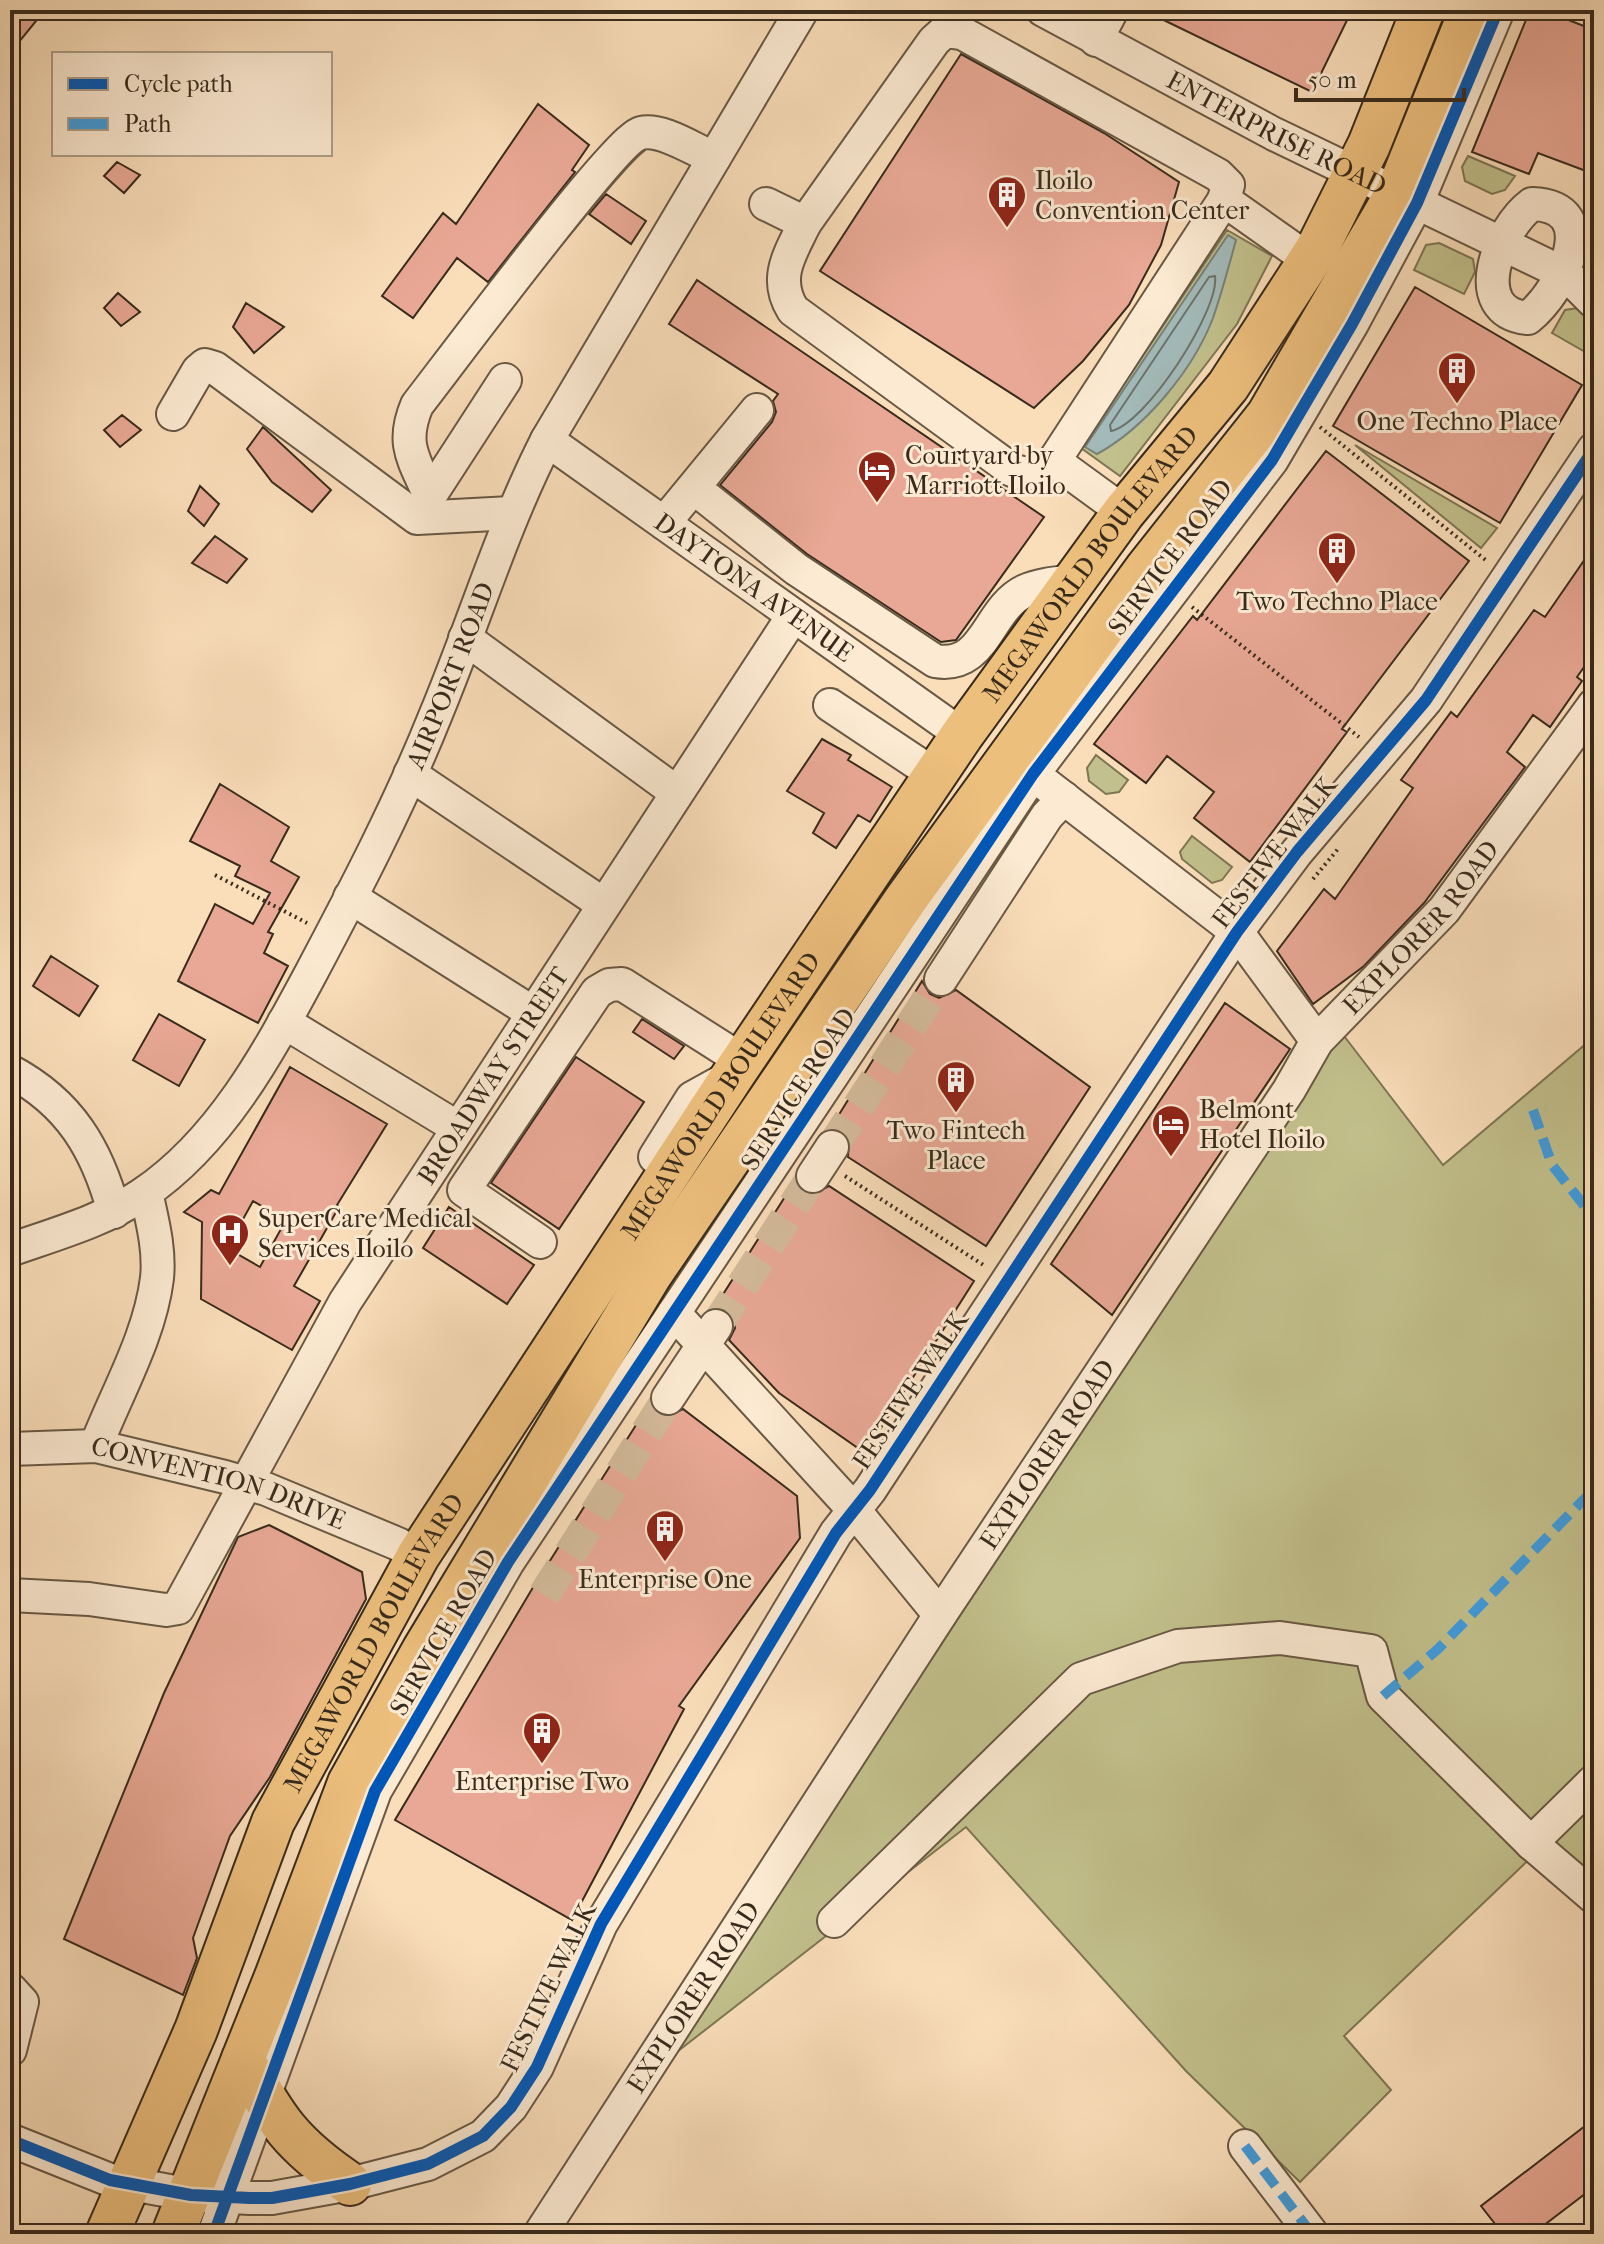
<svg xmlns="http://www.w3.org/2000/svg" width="1604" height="2244" font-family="'IM FELL French Canon',serif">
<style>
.green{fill:#c2c08c;stroke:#7d7654;stroke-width:2}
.water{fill:#a2bab9;stroke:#78817a;stroke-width:2}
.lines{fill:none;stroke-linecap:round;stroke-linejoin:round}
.shore{stroke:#6d726a;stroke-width:2}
.building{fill:#e9a895;stroke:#382b1c;stroke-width:2;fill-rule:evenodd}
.minor-tunnel{stroke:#d3ba9a;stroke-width:32;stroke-dasharray:32 16;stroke-linecap:butt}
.minor-casing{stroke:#685844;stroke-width:36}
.major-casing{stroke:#382b1c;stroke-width:46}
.path{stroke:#382b1c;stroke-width:4;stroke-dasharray:2 4;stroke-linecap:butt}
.minor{stroke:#fcead2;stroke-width:32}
.major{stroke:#edbf7d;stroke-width:42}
.quiet{stroke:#3e9cdf;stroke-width:10;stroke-dasharray:20 10;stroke-linecap:butt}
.cycleway-casing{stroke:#fcead2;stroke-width:17}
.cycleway{stroke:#0057b8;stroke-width:12}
.labels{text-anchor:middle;stroke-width:6;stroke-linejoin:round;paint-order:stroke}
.street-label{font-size:26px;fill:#382b1c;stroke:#fcead2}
.poi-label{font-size:26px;fill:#382b1c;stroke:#fcead2}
</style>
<rect width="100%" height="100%" fill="#fadeba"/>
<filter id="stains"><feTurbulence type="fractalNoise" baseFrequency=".0025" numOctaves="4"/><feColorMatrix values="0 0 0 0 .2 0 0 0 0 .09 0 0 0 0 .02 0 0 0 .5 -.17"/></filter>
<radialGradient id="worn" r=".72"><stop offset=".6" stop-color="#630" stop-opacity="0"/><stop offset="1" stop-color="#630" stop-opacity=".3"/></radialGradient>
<path class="green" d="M1468 156 1515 176 1505 190 1492 194 1465 181 1462 167Z
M1227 230 1272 256 1237 324 1120 476 1081 448Z
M1439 243 1473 259 1475 272 1464 294 1414 270 1426 245Z
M1578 308 1594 317V357L1552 333 1565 310Z
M1355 445 1497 528 1481 548Z
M1096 755 1128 780 1119 792 1106 794 1089 781 1087 768Z
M1192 836 1232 867 1222 880 1212 883 1182 859 1180 852Z
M1341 1032 1443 1165 1594 1037V1902L1542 1847 1344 2036 1391 2090 1300 2182 1186 2071 966 1827 673 2055Z"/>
<path class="water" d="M1228 235 1236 240C1229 266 1222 292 1213 318 1193 370 1145 428 1097 454L1085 447Z"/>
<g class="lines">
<path class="shore" d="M1215 276C1220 310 1145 425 1111 431L1110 425 1209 277Z"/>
</g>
<path class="building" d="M10 10H45L10 53Z
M1143 10H1352L1312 92Z
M1530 10H1543L1594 30V174L1538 153 1529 174 1472 152Z
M961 54 1104 133 1179 182 1161 245 1129 305 1083 361 1034 408 820 271Z
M538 104 589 145 572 170 575 172 488 282 457 258 413 318 382 296 443 213 456 224Z
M117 162 140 175 124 193 104 176Z
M606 194 646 221 631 244 589 214Z
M697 280 1044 517 956 640 941 642 807 554 720 485 772 422 776 412 773 401 778 394 669 324Z
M1415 287 1582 385 1500 523 1333 426Z
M118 293 140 312 121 326 104 308Z
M246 303 284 327 254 353 233 327Z
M122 415 141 430 120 447 104 430Z
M263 427 331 490 312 512 272 482 247 449Z
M1326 451 1469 561 1342 729 1347 732 1250 862 1194 818 1214 792 1167 756 1146 783 1094 744 1193 616 1197 620Z
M200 486 219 504 204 526 188 511Z
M215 536 247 559 227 583 192 563Z
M1594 546V653L1577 677 1582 681 1550 727 1533 715 1507 752 1525 767 1424 903 1364 966 1313 1004 1277 951 1324 889 1335 899 1413 788 1401 780 1451 712 1457 717 1534 610 1545 617Z
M822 739 851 755 848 760 892 787 870 822 858 815 836 848 813 833 824 813 787 791Z
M220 784 289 827 271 861 299 877 268 932 273 934 264 953 288 966 258 1023 178 981 215 904 253 924 270 893 235 876 240 866 190 841Z
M51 956 98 986 79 1016 33 986Z
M922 981 930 994 939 998 956 990 1090 1087 986 1246 848 1157 849 1138 842 1131 830 1129Z
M1225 1003 1290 1049 1112 1315 1051 1264Z
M159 1014 205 1040 179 1086 133 1060Z
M642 1019 684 1046 674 1059 633 1032Z
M576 1057 644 1102 559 1229 491 1183Z
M290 1067 387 1124 337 1205 339 1207 294 1286 320 1301 292 1350 201 1299 202 1222 184 1212 211 1190 219 1194ZM253 1201 286 1220 260 1267 227 1248Z
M795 1181 802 1191 811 1195 829 1186 974 1281 865 1453 779 1393 729 1340 735 1328 733 1317 726 1310 715 1307Z
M449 1207 534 1265 507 1304 423 1248Z
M650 1403 657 1413 666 1417 683 1409 797 1496 800 1538 679 1706 684 1709 572 1920 395 1820 532 1589Z
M269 1525 362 1572 366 1599 270 1777 230 1836 193 1938 197 1958 183 1995 64 1939 164 1693 238 1537Z
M1594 2119V2187L1543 2226 1549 2234H1503L1481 2206Z"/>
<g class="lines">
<path class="minor-tunnel" d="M832 1147 941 979
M716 1326 813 1176
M544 1595 668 1398"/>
<defs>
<g id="minor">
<path id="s1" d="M1043 10 1274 134 1567 275 1594 302"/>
<path d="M1096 40 1112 10"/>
<path d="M766 204 805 223 934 41 945 31 962 33 1218 175 1228 185 1224 200 1309 260"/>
<path d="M1532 204C1604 206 1563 290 1528 318 1465 312 1499 228 1532 204Z"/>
<path d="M805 223C790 254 773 278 793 310L1012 470C1031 477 1038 473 1054 461L1124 512"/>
<path d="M173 414 198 371 205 365 215 368 417 518 512 513"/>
<path id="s2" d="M547 440 962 735"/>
<path d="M1054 461 1224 200"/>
<path d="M694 488 796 569 935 661C986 670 987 609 1025 591 1040 584 1060 583 1076 581"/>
<path d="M429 494C413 458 401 443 417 405 446 368 616 139 641 133 662 128 694 150 714 158"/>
<path d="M422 508 505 380"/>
<path d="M664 523 757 410"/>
<path d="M465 638 676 792"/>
<path d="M830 705 935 775"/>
<path d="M1017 762 1237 932 1317 1041"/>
<path d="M410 774 603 904"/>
<path d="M350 897 533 1013"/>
<path d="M941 979 1047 816 1064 798"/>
<path d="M284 1022 458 1128"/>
<path d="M10 1071C70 1103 97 1149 114 1212"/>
<path d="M655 1157 692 1098 730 1077"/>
<path d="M813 1176 832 1147"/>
<path d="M540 1242 464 1190 597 992 609 985 622 984 743 1061"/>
<path id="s3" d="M10 1250C55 1234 103 1221 143 1194 220 1142 267 1055 310 975 355 890 400 804 436 714 474 623 502 528 547 440L802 10"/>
<path d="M674 1313 854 1510 940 1615"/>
<path d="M668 1398 716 1326"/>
<path d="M96 1446C117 1392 150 1336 157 1278 160 1249 152 1220 146 1192"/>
<path id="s4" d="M10 1449 96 1446 225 1477 266 1489 398 1544 418 1556"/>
<path id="s5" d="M10 1595 89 1599 166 1610 178 1608 345 1302 793 616"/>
<path d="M1531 1843 1594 1781"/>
<path d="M834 1921 1081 1679 1178 1646 1280 1638 1371 1651 1383 1696 1531 1843 1594 1897"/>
<path d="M10 1989 22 2002 10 2050"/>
<path d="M10 2140 110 2180 191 2195 250 2198H272L350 2184 428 2164 483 2136 511 2107 537 2067 601 1924 836 1533 870 1490 1237 932 1297 852 1426 700 1594 449"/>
<path d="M1245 2146 1312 2234"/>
<path d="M214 2234 375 1791 508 1562 1033 774 1272 460 1352 324 1417 203 1498 10"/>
<path id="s6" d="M540 2234 940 1615 1289 1090 1317 1041 1444 910 1594 705"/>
</g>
<g id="major">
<path d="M243 2059C275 2120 292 2145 350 2184"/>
<path id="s7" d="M107 2234 196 2030 273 1822 418 1556 733 1075 962 735 1124 512 1228 386 1317 249 1369 145 1423 10"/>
<path d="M173 2234 277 1974 349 1783 424 1649 651 1274 906 899 1146 569 1268 415 1397 193 1471 10"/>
</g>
</defs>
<use href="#minor" class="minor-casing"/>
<use href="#major" class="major-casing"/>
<path class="path" d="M1529 10H1530
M1320 427 1488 562
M1192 607 1359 737
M215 875 307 923
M1313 879 1338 849
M845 1176 985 1266"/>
<use href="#minor" class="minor"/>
<use href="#major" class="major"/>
<path class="quiet" d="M1533 1110 1552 1165 1594 1218
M1383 1696 1438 1649 1594 1489
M1245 2146 1312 2234"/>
<defs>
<path id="cycleway" d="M10 2140 110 2180 191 2195 250 2198H272L350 2184 428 2164 483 2136 511 2107 537 2067 601 1924 836 1533 870 1490 1237 932 1297 852 1426 700 1594 449
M214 2234 375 1791 508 1562 1033 774 1272 460 1352 324 1417 203 1498 10"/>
</defs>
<use href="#cycleway" class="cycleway-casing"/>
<use href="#cycleway" class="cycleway"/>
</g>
<defs>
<symbol id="building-pin" viewBox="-11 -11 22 30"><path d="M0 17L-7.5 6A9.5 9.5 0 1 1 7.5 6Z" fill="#8f2418" stroke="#fcead2"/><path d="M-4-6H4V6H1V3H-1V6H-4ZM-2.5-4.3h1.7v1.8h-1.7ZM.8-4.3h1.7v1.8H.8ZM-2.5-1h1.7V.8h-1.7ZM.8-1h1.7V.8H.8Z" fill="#fff"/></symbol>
<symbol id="hotel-pin" viewBox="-11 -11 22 30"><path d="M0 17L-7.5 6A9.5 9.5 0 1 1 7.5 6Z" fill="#8f2418" stroke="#fcead2"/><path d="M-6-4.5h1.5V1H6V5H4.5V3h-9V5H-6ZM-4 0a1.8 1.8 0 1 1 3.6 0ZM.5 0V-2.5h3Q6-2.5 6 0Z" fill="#fff"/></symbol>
<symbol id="hospital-pin" viewBox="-11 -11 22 30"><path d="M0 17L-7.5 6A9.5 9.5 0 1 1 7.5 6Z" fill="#8f2418" stroke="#fcead2"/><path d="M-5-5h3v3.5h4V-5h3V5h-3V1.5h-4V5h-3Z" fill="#fff"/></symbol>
</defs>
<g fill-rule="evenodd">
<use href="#building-pin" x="985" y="173" width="44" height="60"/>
<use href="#building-pin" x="1435" y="349" width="44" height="60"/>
<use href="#hotel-pin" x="855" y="448" width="44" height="60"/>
<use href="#building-pin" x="1315" y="529" width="44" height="60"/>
<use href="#building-pin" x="934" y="1058" width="44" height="60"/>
<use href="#hotel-pin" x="1149" y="1102" width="44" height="60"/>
<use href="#hospital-pin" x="208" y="1211" width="44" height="60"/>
<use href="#building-pin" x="643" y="1507" width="44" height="60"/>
<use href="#building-pin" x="520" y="1709" width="44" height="60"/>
</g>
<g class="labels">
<g class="street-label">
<text dy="9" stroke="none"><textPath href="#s1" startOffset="264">ENTERPRISE ROAD</textPath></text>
<text transform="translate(1170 557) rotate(-53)" y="9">SERVICE ROAD</text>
<text dy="9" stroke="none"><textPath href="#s7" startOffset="1946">MEGAWORLD BOULEVARD</textPath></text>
<text dy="9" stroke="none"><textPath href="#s2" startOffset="254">DAYTONA AVENUE</textPath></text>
<text dy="9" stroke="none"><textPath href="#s3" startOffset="754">AIRPORT ROAD</textPath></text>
<text transform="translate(1274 852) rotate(-52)" y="9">FESTIVE WALK</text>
<text dy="9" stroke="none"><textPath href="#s6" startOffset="1578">EXPLORER ROAD</textPath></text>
<text dy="9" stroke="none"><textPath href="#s5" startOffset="788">BROADWAY STREET</textPath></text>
<text transform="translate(798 1089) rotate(-57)" y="9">SERVICE ROAD</text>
<text dy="9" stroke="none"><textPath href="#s7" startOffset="1298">MEGAWORLD BOULEVARD</textPath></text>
<text transform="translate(910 1390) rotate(-56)" y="9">FESTIVE WALK</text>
<text dy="9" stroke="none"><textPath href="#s6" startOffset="930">EXPLORER ROAD</textPath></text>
<text dy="9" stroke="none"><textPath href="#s4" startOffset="214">CONVENTION DRIVE</textPath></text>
<text transform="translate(443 1632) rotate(-60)" y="9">SERVICE ROAD</text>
<text dy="9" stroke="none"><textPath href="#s7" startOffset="650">MEGAWORLD BOULEVARD</textPath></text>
<text transform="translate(548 1987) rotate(-64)" y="9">FESTIVE WALK</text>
<text dy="9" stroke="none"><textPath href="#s6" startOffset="282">EXPLORER ROAD</textPath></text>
</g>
<g class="poi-label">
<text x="1035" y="189" text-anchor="start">Iloilo<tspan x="1035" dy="30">Convention Center</tspan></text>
<text x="1457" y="430">One Techno Place</text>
<text x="905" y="464" text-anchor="start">Courtyard by<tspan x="905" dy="30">Marriott Iloilo</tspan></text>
<text x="1337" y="610">Two Techno Place</text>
<text x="1199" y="1118" text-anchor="start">Belmont<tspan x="1199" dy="30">Hotel Iloilo</tspan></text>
<text x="956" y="1139">Two Fintech<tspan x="956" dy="30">Place</tspan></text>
<text x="258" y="1227" text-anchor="start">SuperCare Medical<tspan x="258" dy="30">Services Iloilo</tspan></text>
<text x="665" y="1588">Enterprise One</text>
<text x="542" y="1790">Enterprise Two</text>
</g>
</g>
<rect width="1604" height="2244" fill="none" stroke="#fadeba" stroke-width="40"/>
<rect x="12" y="12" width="1580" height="2220" fill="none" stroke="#382b1c" stroke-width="4"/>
<rect x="20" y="20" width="1564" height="2204" fill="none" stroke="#382b1c" stroke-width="2"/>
<rect x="52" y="52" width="280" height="104" fill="#fcead2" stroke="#ae9e89" stroke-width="2"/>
<rect x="68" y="78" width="40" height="12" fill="#0057b8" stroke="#ae9e89" stroke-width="2"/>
<text x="124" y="92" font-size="24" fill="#382b1c">Cycle path</text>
<rect x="68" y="118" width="40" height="12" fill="#3e9cdf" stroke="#ae9e89" stroke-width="2"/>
<text x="124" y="132" font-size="24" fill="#382b1c">Path</text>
<path d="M1296 88v12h168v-12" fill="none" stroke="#382b1c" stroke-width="4"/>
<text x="1308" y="88" font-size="24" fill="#382b1c" stroke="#fcead2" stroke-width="6" paint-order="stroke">50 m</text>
<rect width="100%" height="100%" filter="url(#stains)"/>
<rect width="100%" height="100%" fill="url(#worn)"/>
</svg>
